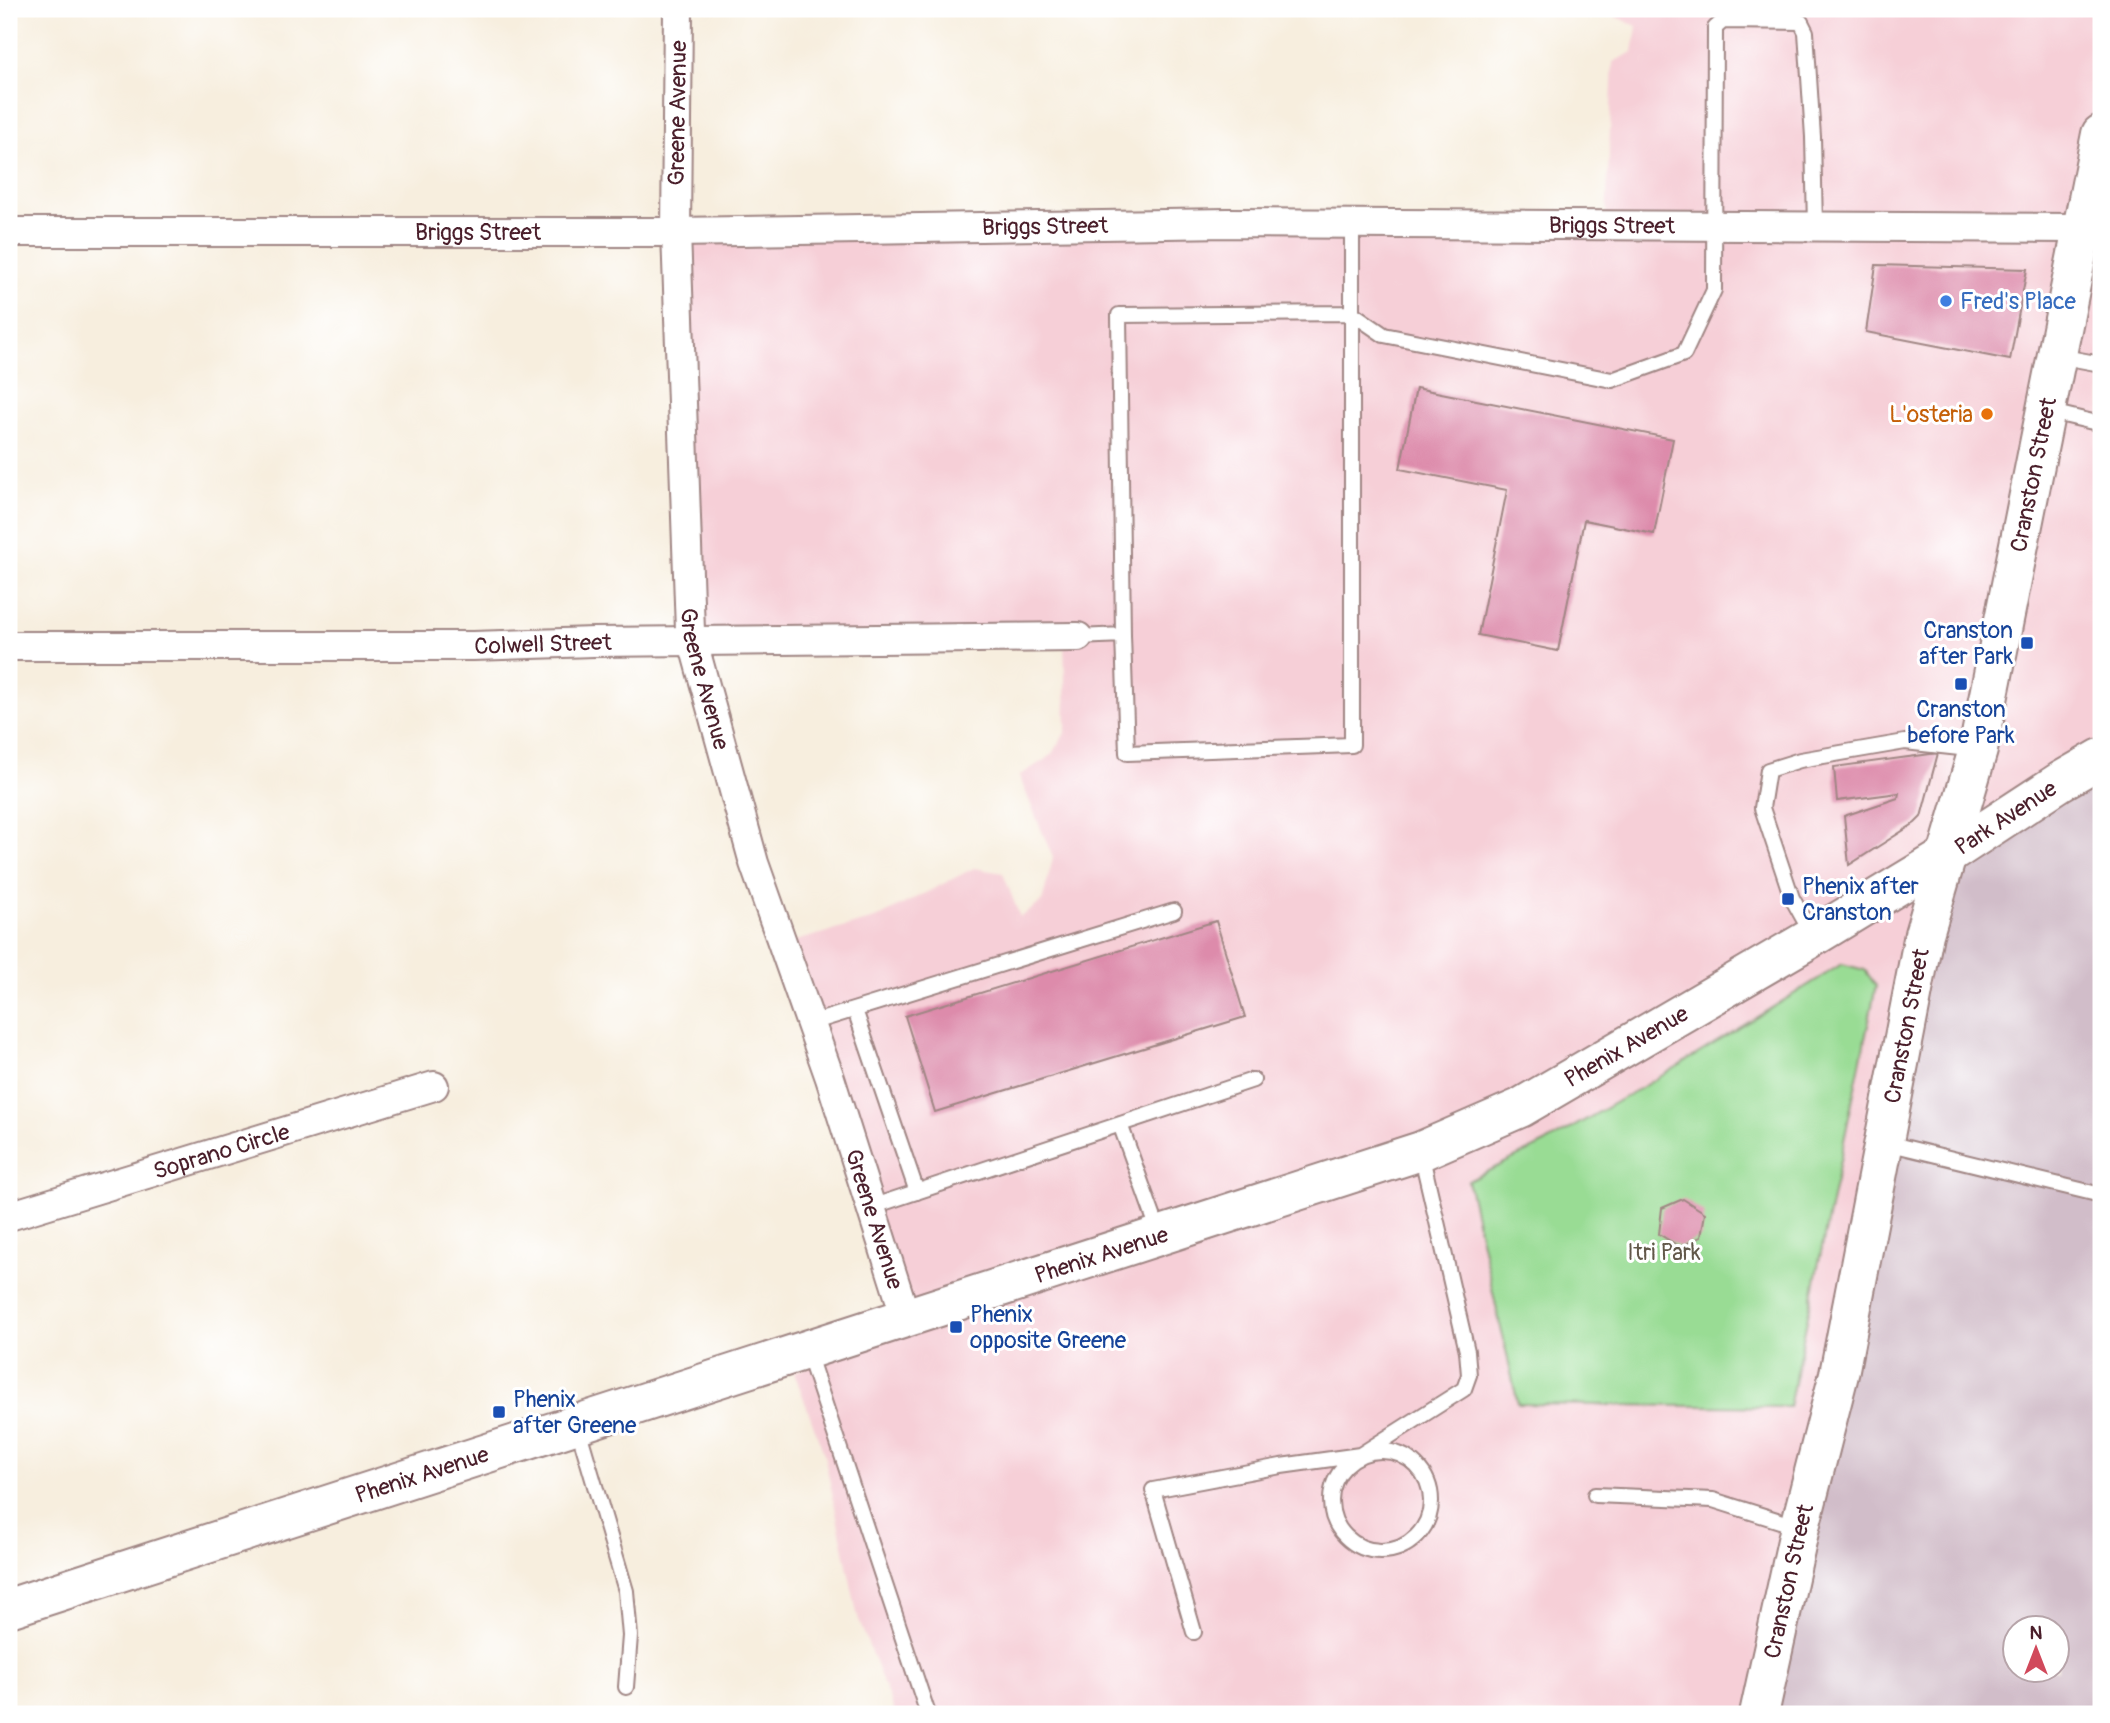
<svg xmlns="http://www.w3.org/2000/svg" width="2110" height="1723" font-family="Pangolin,sans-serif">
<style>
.built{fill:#f6cfd7}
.industrial{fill:#d1bdc9;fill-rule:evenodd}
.green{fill:#99dc94;stroke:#727e60;stroke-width:2}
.building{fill:#dd8bab}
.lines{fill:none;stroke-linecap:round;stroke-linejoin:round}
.lane-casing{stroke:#a08684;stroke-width:18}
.street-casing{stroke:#a08684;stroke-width:32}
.secondary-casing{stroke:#a08684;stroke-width:42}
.primary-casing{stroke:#a08684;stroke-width:42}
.lane{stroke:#fff;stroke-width:14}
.street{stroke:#fff;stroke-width:28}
.secondary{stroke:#fff;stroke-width:38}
.primary{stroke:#fff;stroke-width:38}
.shop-dot{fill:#3f7fe0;stroke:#fff;stroke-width:2.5}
.food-dot{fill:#e8710a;stroke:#fff;stroke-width:2.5}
.transit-dot{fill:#1a4fb4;stroke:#fff;stroke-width:2.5}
.labels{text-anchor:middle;stroke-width:6;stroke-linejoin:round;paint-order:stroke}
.street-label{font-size:23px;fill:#4a1f2b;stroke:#fff}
.shop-label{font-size:23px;fill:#366cbe;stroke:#fff;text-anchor:start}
.food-label{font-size:23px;fill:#c56008;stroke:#fff;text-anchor:end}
.transit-label{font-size:23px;fill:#164399;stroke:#fff;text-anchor:start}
.park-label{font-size:23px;fill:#62584a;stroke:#fff}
</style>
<rect width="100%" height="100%" fill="#fff"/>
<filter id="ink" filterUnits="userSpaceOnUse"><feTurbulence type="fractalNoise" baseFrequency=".0143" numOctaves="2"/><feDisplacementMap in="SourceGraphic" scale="14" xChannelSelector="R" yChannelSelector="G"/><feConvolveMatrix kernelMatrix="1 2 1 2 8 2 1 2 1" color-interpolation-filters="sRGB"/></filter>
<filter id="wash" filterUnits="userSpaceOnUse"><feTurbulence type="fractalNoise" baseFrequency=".00686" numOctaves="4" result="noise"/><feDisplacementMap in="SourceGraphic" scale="28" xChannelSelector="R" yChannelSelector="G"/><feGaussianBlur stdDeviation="1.57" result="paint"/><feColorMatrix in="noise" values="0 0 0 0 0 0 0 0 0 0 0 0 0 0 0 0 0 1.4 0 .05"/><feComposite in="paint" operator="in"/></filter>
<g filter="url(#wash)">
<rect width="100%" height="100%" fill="#f7eede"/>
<path class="built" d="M1616 9H2101V770L1759 1714H1371L1368 1706 1341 1714H895L858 1618 824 1454 794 1372 904 1331 788 943 875 919 974 868 1003 873 1020 917 1042 902 1053 858 1019 776 1052 755 1066 731 1064 639 694 632 682 229 1606 222 1613 62 1633 52 1637 26 1616 17Z"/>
<path class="industrial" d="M2101 770V1714H1759L1957 850ZM2016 1628H2058V1670H2016Z"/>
<path class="green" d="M1842 964 1865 970 1876 986 1789 1407 1518 1404 1468 1181 1549 1141 1680 1065Z"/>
<g id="blocks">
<path class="building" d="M1876 265 2027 269 2010 360 1866 332Z
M1416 388 1673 439 1654 534 1584 520 1558 651 1478 635 1507 490 1400 469Z
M1938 753 1921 817 1915 823 1849 865 1844 816 1898 798 1899 793 1837 801 1834 767Z
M1216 921 1245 1017 935 1112 905 1016Z
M1683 1199 1705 1213 1701 1237 1680 1247 1659 1234 1662 1208Z"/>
</g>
</g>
<g filter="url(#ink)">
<use href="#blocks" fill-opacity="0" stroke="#a08684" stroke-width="2"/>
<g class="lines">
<defs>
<path id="lane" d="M1352 224V313L1384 335 1612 380 1684 354 1714 290 1715 28 1723 21 1801 22 1806 32 1813 137 1815 226
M2058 356 2101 364
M2047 411 2101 424
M1078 637 1123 635 1127 753 1352 745V313L1119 315 1123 635
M1813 936 1792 898 1762 808 1768 770 1800 760 1905 742 1978 750
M855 1010 917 1192
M811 1023 1174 911
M1120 1124 1160 1235
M1887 1143 2101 1195
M871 1207 1253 1080
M807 1350 928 1714
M577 1425 626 1591 630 1636 626 1687
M1331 1501a50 50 0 1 1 100 0a50 50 0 1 1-100 0Z
M1595 1495 1713 1500 1799 1527
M1194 1632 1153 1490 1281 1466 1360 1455 1464 1389 1469 1375 1467 1351 1421 1153"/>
<g id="street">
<path id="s1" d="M678 9 676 232 690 631 754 863 830 1078 906 1318"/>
<path id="s2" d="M9 232H676L1228 223 2082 228"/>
<path id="s3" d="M9 646H473L594 642 1078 637"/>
<path id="s4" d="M9 1216 434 1086"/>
</g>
<g id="secondary">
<path id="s5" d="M1759 1714 1800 1527 1839 1374 1924 934 1978 750 2101 134"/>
</g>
<g id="primary">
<path id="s6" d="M9 1608 1421 1151 1520 1108 1813 937 1945 857 2061 781 2101 758"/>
</g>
</defs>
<use href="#lane" class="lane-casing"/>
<use href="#street" class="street-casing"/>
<use href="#secondary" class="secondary-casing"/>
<use href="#primary" class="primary-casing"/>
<use href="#lane" class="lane"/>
<use href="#street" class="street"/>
<use href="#secondary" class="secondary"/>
<use href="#primary" class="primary"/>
</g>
</g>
<circle class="shop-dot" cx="1946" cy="301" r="7"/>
<circle class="food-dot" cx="1987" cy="414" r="7"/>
<g class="transit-dot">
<rect x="2020" y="636" width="14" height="14" rx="3.5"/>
<rect x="1954" y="677" width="14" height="14" rx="3.5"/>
<rect x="1781" y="892" width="14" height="14" rx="3.5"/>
<rect x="949" y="1320" width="14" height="14" rx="3.5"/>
<rect x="492" y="1405" width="14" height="14" rx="3.5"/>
</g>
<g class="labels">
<g class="street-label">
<text transform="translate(677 113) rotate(-89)" y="8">Greene Avenue</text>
<text dy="8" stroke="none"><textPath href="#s2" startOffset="1603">Briggs Street</textPath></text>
<text dy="8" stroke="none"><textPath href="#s2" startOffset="1036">Briggs Street</textPath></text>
<text dy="8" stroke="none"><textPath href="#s2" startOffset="469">Briggs Street</textPath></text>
<text dy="8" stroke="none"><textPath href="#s5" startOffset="1270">Cranston Street</textPath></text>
<text dy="8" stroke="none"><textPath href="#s3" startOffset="534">Colwell Street</textPath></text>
<text dy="8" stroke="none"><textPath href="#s1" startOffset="672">Greene Avenue</textPath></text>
<text dy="8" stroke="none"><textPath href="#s6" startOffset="2158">Park Avenue</textPath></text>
<text dy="8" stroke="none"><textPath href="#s5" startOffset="704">Cranston Street</textPath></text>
<text dy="8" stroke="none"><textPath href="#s6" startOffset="1715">Phenix Avenue</textPath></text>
<text dy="8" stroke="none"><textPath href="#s4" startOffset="222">Soprano Circle</textPath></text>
<text dy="8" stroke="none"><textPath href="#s1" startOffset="1239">Greene Avenue</textPath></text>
<text dy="8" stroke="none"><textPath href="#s6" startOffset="1148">Phenix Avenue</textPath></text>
<text dy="8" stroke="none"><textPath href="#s6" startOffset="434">Phenix Avenue</textPath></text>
<text dy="8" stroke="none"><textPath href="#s5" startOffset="136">Cranston Street</textPath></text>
</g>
<g class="shop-label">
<text x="1960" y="309">Fred's Place</text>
</g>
<g class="food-label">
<text x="1973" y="422">L'osteria</text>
</g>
<g class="transit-label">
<text x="2013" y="638" text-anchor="end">Cranston<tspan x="2013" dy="26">after Park</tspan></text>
<text x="1961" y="717" text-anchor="middle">Cranston<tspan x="1961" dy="26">before Park</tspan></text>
<text x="1802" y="894">Phenix after<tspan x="1802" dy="26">Cranston</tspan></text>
<text x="970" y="1322">Phenix<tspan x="970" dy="26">opposite Greene</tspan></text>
<text x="513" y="1407">Phenix<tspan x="513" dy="26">after Greene</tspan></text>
</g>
<g class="park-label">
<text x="1664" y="1260">Itri Park</text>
</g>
</g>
<rect width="2110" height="1723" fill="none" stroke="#fff" stroke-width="35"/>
<g transform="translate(2036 1649)"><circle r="33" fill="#ffffff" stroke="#b7a5aa" stroke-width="2"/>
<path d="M0-5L12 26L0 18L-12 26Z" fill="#d1495b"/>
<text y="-10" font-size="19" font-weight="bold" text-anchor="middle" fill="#4a1f2b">N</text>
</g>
</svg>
